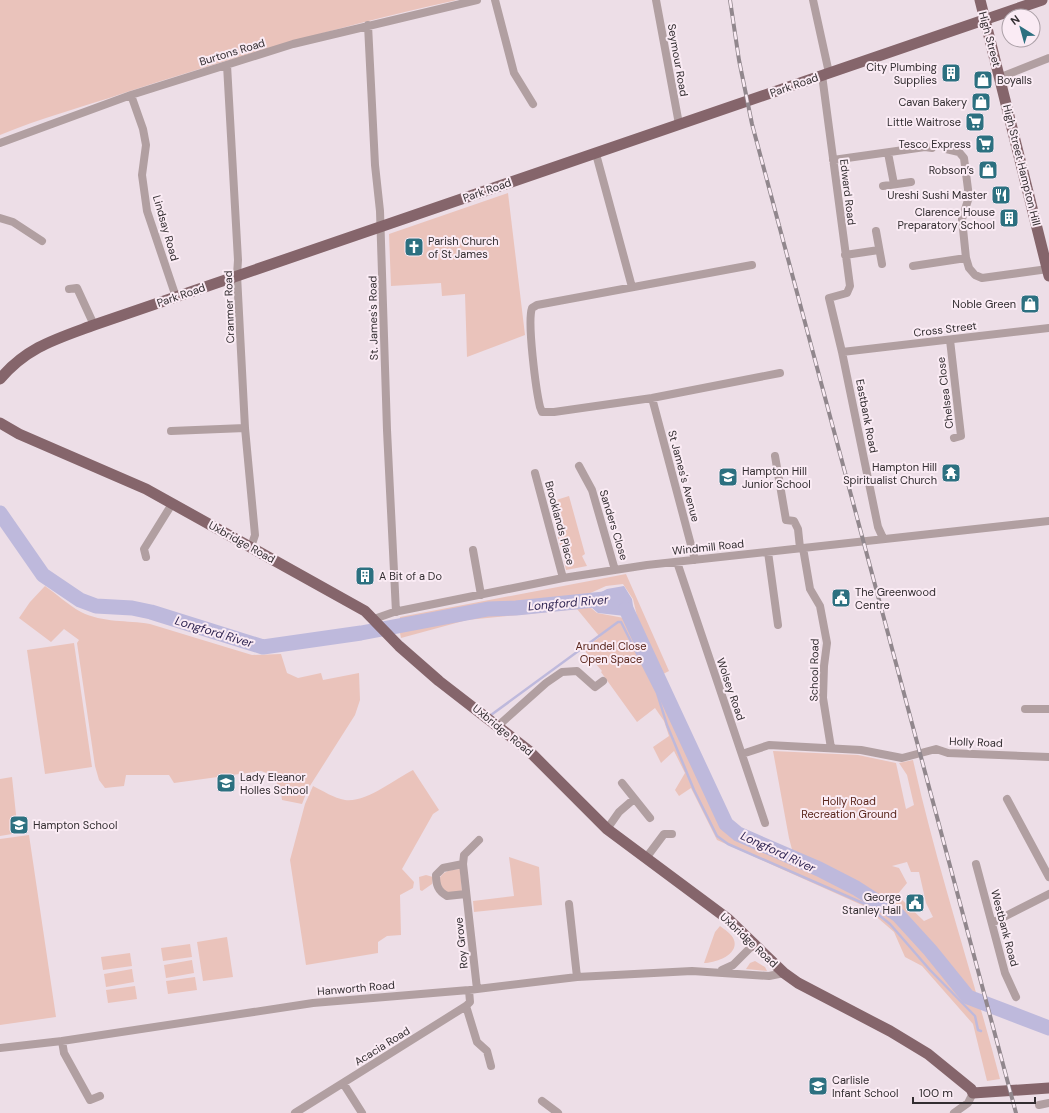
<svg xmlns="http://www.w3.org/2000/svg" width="1049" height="1113" font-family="'DM Sans',sans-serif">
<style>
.green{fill:#eac3bb;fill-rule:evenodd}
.water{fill:#beb9dc}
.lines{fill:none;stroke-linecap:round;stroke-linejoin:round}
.stream{stroke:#beb9dc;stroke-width:2.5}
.river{stroke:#beb9dc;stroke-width:15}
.minor{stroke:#b19fa1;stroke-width:8}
.major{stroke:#85656b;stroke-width:11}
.rail-casing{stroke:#91878d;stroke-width:4}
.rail{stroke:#faebf4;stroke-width:2.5;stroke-dasharray:8;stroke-linecap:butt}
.labels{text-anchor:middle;stroke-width:4;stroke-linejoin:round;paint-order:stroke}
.street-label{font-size:11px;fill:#322d30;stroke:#faebf4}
.poi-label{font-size:11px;fill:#322d30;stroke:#faebf4;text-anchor:end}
.park-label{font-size:11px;fill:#5a261c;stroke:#faebf4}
.water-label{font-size:12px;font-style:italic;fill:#302653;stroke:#faebf4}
</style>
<rect width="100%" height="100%" fill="#eddee7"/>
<path class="green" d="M0 0H457C344 25 234 57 124 93 83 107 40 118 0 135Z
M508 193 525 335 467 357 465 294 442 296 441 283 391 286 389 234Z
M551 493 553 501 569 496 585 554 582 556 587 566 566 570 564 561 566 560 564 553H562L547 494Z
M626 574 669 671 663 674 637 616 633 599 623 584 606 586 586 595 486 606 400 623V617Z
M45 586C57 594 68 605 81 612 103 623 127 620 150 624L252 655 281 654 287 673 298 678 321 673 323 680 359 673 360 700 355 715 308 789 302 804 282 800C281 787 275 775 261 771L174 783 169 775H126L124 786 105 788 99 780 95 766 77 643 79 640 64 629 51 642 19 618 30 602Z
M584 602 597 613 624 618 637 627 663 693 672 702 674 719 711 799 719 804 718 813 731 835 795 861 789 838 773 751 858 755 896 763 906 809 914 805 907 775 899 763 913 760C937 868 972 972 1000 1079L987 1081 973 1024 922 966 905 957 894 932 864 906 717 840 691 788 679 796 675 790 685 773 674 751 661 763 653 747 669 736 664 721 655 708 637 722 601 672 602 671 583 649 600 637 577 609 467 620 401 638 399 628 488 612ZM907 862 911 872H919L926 903 933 917 924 921 897 895 907 883 899 868 892 866Z
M74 643 92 767 45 774 27 650Z
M413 770 439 810 433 814 402 869 414 882 413 888 400 895 401 935 387 936 378 942V953L306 965 290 860 305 804 313 786C323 791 334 798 345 800 366 803 395 779 413 770Z
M12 777 18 833 0 836V779Z
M29 835 56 1017 0 1025V839Z
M509 857 539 867 542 905 474 912 473 901 514 896Z
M460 869 462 892 447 893 438 883C441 871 449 870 460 869Z
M426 875 433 877 432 884 422 891 420 890 419 877Z
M720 926C725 930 732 934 734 940 739 955 715 963 704 963L715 932Z
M227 937 233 977 203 981 197 942Z
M190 944 192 957 163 961 161 948Z
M130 953 132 966 103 970 101 957Z
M192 960 194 973 166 978 164 965Z
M755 961 765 967 767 971 746 969 750 963Z
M132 969 134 982 106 987 104 974Z
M195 977 197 990 168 994 166 981Z
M135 986 137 999 108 1003 106 990Z"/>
<path class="water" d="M624 586 632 599 636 627 625 616 598 613 584 601 607 589Z"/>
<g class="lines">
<path class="stream" d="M491 715 618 622H621L657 693 667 725 694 790 717 836 728 844 865 904 890 924 930 970 975 1016 978 1030 981 1031"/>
<path class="river" d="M0 513 43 575 80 600 96 606 132 608 151 612 263 647 361 633 488 609 516 608 604 599
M626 609 726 824 738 834 819 869 856 888 898 915 930 950 968 997 1049 1028"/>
<path class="minor" d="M495 0 514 73 533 104
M656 0 679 124
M813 0 829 73
M368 25 375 165 380 211 387 430 396 612
M227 65 238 260 237 275 245 428 255 535 251 547
M822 75 850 286 847 293 829 298 842 352 878 527 883 538
M1001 77 1049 58
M131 95 143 129 146 145 142 175 147 211 176 297
M0 143 131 95 293 44 477 0
M946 149 959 152 964 158 969 197 962 219 966 258 969 268 975 275 982 278 1048 269
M888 153 894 184
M596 154 632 287
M833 160 925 147 932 148
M883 186 911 182
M0 218 13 222 42 241
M876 231 882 264
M845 255 879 250
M752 265 537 305 532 308C527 322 536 390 540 407L542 412H554L652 398 780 373
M913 266 966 258
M69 289 77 288 94 325
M950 340 961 436 954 438
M842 352 1049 328
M652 398 695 560
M171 431 245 428
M775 456 786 520 794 521 798 529 800 548
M579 466 592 490 615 570
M535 473 563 578
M803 548 810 589 820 606 827 643 824 666 823 698 831 748
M473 550 481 595
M768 552 778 625
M146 557 144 549 172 504
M677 562 765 823
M374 619 394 612 563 578 647 565 1049 521
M1025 709H1049
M499 725 546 683 562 672 577 671 595 687 603 681
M742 754 769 745 861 750 902 758 936 749 948 753 1049 757
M622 783 650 818
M1007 799 1049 877
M607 829 619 812 634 799
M646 858 664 834H672
M463 864 443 868 436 875C436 885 438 891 447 896L466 894
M976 864 1005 973 1016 997
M569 904 577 977
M992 923 1049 894
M722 970 733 965 754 944
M477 989 463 864 464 855 479 840
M466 1006 477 1042 487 1051 491 1066
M62 1041 64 1053 90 1100 100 1096
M0 1048 62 1041 313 1003 469 990 577 977 692 971 769 976 784 973
M343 1083 362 1113
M542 1101 558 1113
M1039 1105 1049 1103
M295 1113 466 1006 470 1002 469 990
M954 1113 968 1103 973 1093"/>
<path class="major" d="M980 0 1049 276
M0 379C27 347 56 339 94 325L1042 0
M0 423 19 434 146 489 365 611 399 646 439 681 528 750 607 829 728 919 784 973 798 983 890 1031 928 1054 971 1089 973 1093 1049 1088"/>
<defs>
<path id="rail" d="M730 0 739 60 752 124 1016 1113"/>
</defs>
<use href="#rail" class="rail-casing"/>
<use href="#rail" class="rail"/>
</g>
<defs>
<symbol id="building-square" viewBox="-11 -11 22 22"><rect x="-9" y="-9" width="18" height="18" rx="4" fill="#2c7080" stroke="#faebf4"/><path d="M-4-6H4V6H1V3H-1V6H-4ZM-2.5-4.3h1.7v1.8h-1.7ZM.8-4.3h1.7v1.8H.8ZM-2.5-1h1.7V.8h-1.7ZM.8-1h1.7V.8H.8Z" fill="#fff"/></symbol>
<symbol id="shop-square" viewBox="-11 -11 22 22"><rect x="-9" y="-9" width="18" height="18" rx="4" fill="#2c7080" stroke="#faebf4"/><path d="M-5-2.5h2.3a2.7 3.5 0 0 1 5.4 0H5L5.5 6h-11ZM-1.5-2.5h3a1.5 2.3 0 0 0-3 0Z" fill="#fff"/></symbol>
<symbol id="supermarket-square" viewBox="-11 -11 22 22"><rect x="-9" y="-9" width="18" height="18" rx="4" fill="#2c7080" stroke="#faebf4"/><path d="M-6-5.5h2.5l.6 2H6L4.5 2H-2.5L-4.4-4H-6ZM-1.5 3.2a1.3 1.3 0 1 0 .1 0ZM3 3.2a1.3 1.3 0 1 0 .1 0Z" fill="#fff"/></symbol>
<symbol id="restaurant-square" viewBox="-11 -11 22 22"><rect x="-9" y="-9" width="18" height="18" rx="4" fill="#2c7080" stroke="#faebf4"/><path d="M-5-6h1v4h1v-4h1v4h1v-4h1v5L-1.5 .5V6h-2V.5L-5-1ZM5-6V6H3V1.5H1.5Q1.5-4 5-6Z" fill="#fff"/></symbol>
<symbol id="church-square" viewBox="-11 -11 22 22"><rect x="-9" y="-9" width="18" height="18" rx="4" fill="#2c7080" stroke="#faebf4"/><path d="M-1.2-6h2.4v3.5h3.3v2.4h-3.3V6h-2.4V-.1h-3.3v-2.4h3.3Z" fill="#fff"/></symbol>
<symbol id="temple-square" viewBox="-11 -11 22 22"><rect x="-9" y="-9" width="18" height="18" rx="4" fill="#2c7080" stroke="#faebf4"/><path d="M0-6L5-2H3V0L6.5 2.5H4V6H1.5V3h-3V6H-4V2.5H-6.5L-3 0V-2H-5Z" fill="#fff"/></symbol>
<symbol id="school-square" viewBox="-11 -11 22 22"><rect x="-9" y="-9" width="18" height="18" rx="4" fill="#2c7080" stroke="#faebf4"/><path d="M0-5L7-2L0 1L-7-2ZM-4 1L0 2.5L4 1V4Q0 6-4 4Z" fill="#fff"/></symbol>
<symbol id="civic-square" viewBox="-11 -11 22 22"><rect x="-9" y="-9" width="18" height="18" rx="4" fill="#2c7080" stroke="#faebf4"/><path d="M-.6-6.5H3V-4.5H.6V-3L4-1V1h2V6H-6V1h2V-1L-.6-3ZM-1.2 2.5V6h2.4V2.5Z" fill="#fff"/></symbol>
</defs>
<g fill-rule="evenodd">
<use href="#building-square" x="940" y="62" width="22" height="22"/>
<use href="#shop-square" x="972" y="69" width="22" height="22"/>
<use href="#shop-square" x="970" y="91" width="22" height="22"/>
<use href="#supermarket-square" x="964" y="111" width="22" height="22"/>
<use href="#supermarket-square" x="974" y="133" width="22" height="22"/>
<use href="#shop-square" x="977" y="159" width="22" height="22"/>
<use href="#restaurant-square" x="990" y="184" width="22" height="22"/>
<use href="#building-square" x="998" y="207" width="22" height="22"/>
<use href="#church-square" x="403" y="236" width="22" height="22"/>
<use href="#shop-square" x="1019" y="293" width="22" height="22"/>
<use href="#temple-square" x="940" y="462" width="22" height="22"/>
<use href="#school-square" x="717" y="466" width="22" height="22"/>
<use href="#building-square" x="354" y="565" width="22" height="22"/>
<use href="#civic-square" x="830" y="587" width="22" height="22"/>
<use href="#school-square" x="215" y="772" width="22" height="22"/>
<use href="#school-square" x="8" y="814" width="22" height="22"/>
<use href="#civic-square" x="904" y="892" width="22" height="22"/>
<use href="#school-square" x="807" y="1075" width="22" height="22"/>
</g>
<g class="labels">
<g class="street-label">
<text transform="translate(990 39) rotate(75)" y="4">High Street</text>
<text transform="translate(232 52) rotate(-17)" y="4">Burtons Road</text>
<text transform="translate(678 60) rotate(80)" y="4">Seymour Road</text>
<text transform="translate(794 85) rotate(-19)" y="4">Park Road</text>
<text transform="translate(1022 165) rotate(76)" y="4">High Street Hampton Hill</text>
<text transform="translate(487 190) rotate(-19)" y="4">Park Road</text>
<text transform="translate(848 192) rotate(83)" y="4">Edward Road</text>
<text transform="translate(166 228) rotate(74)" y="4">Lindsay Road</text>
<text transform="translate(181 295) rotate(-19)" y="4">Park Road</text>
<text transform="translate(229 307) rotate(-92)" y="4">Cranmer Road</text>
<text transform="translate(373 318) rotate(-91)" y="4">St. James's Road</text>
<text transform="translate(945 329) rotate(-7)" y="4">Cross Street</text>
<text transform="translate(945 393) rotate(-97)" y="4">Chelsea Close</text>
<text transform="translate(867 416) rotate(79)" y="4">Eastbank Road</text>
<text transform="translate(684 476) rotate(75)" y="4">St James's Avenue</text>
<text transform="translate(560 523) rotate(75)" y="4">Brooklands Place</text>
<text transform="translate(614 525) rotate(73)" y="4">Sanders Close</text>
<text transform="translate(242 542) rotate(29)" y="4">Uxbridge Road</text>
<text transform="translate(708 547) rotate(-6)" y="4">Windmill Road</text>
<text transform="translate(814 670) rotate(-89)" y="4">School Road</text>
<text transform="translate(731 689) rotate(71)" y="4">Wolsey Road</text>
<text transform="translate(503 730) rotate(39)" y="4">Uxbridge Road</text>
<text transform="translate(976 742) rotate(2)" y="4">Holly Road</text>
<text transform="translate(1005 928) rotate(75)" y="4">Westbank Road</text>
<text transform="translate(749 940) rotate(43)" y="4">Uxbridge Road</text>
<text transform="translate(461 943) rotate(-96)" y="4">Roy Grove</text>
<text transform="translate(356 988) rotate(-5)" y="4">Hanworth Road</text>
<text transform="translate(382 1046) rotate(-32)" y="4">Acacia Road</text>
</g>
<g class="poi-label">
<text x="937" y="71">City Plumbing<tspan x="937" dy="13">Supplies</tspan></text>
<text x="997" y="84" text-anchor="start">Boyalls</text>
<text x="967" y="106">Cavan Bakery</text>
<text x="961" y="126">Little Waitrose</text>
<text x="971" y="148">Tesco Express</text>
<text x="974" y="174">Robson’s</text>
<text x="987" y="199">Ureshi Sushi Master</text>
<text x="995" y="216">Clarence House<tspan x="995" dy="13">Preparatory School</tspan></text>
<text x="428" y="245" text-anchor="start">Parish Church<tspan x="428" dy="13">of St James</tspan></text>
<text x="1016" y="308">Noble Green</text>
<text x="937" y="471">Hampton Hill<tspan x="937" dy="13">Spiritualist Church</tspan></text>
<text x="742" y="475" text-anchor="start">Hampton Hill<tspan x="742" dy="13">Junior School</tspan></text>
<text x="379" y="580" text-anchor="start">A Bit of a Do</text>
<text x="855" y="596" text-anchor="start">The Greenwood<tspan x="855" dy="13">Centre</tspan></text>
<text x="240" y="781" text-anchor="start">Lady Eleanor<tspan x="240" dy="13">Holles School</tspan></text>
<text x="33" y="829" text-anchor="start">Hampton School</text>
<text x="901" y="901">George<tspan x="901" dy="13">Stanley Hall</tspan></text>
<text x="832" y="1084" text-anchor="start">Carlisle<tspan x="832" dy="13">Infant School</tspan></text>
</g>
<g class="park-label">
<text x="611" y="650">Arundel Close<tspan x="611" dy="13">Open Space</tspan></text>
<text x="849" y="805">Holly Road<tspan x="849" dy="13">Recreation Ground</tspan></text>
</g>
<g class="water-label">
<text transform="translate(568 603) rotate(-5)" y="4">Longford River</text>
<text transform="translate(214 632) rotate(17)" y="4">Longford River</text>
<text transform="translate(778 852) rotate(25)" y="4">Longford River</text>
</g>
</g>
<g transform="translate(1021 28) rotate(323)"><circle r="19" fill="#faebf4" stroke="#aa9fa6"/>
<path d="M0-3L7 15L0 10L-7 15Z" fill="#2c7080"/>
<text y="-6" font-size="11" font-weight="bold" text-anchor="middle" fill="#322d30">N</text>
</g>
<path d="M913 1097v6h122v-6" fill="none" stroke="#322d30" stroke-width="2"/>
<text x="919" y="1097" font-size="12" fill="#322d30" stroke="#faebf4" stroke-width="3" paint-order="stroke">100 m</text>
</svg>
